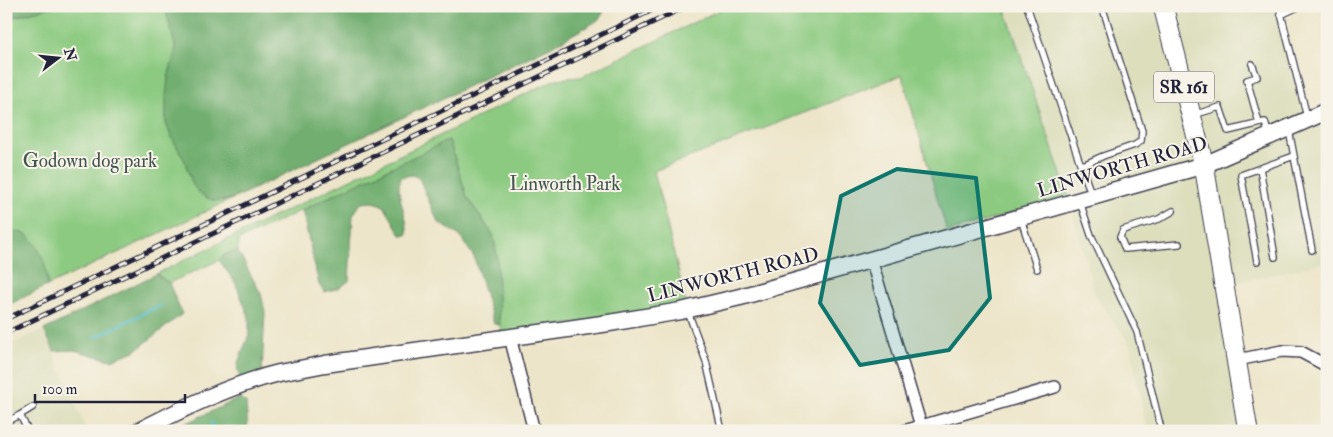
<svg xmlns="http://www.w3.org/2000/svg" width="1333" height="437" font-family="'IM FELL Double Pica',serif">
<style>
.built{fill:#dcdebc}
.green{fill:#8cca81;stroke:#57765e}
.forest{fill:#71ae6f;stroke:#4a6855}
.lines{fill:none;stroke-linecap:round;stroke-linejoin:round}
.stream{stroke:#4cbac4;stroke-width:3}
.lane-casing{stroke:#403f50;stroke-width:8}
.street-casing{stroke:#403f50;stroke-width:14}
.secondary-casing{stroke:#403f50;stroke-width:19}
.primary-casing{stroke:#403f50;stroke-width:21}
.lane{stroke:#fff;stroke-width:5.5}
.street{stroke:#fff;stroke-width:11}
.secondary{stroke:#fff;stroke-width:16}
.primary{stroke:#fff;stroke-width:19}
.rail-casing{stroke:#22223b;stroke-width:5}
.rail{stroke:#f7f3e8;stroke-width:3;stroke-dasharray:9;stroke-linecap:butt}
.marked{fill:#0f766e;fill-opacity:0.2;stroke:#0f766e;stroke-width:4;stroke-linejoin:round}
.labels{text-anchor:middle;stroke-width:4;stroke-linejoin:round;paint-order:stroke}
.shield{fill:#f7f3e8;stroke:#62616f;stroke-width:1}
.shield-label{font-size:18px;font-weight:bold;fill:#22223b}
.park-label{font-size:19px;fill:#425450;stroke:#f7f3e8}
.street-label{font-size:19px;fill:#22223b;stroke:#f7f3e8}
</style>
<rect width="100%" height="100%" fill="#f7f3e8"/>
<filter id="ink" filterUnits="userSpaceOnUse"><feTurbulence type="fractalNoise" baseFrequency=".02" numOctaves="2"/><feDisplacementMap in="SourceGraphic" scale="10" xChannelSelector="R" yChannelSelector="G"/><feConvolveMatrix kernelMatrix="1 2 1 2 8 2 1 2 1" color-interpolation-filters="sRGB"/></filter>
<filter id="wash" filterUnits="userSpaceOnUse"><feTurbulence type="fractalNoise" baseFrequency=".0096" numOctaves="4" result="noise"/><feDisplacementMap in="SourceGraphic" scale="20" xChannelSelector="R" yChannelSelector="G"/><feGaussianBlur stdDeviation="1.12" result="paint"/><feColorMatrix in="noise" values="0 0 0 0 0 0 0 0 0 0 0 0 0 0 0 0 0 1.4 0 .05"/><feComposite in="paint" operator="in"/></filter>
<g filter="url(#wash)">
<rect width="100%" height="100%" fill="#ede5c9"/>
<path class="built" d="M1004 6H1279L1306 121 1327 112V262L1226 285 1241 431H1147L1130 344 1095 295 1069 198Z
M44 330 87 431H6V346Z"/>
<path class="green" d="M55 6H165L176 49 168 78 166 123 171 136 184 159 193 185 227 200 245 193 47 286 48 279 22 233 6 232V19Z
M728 6H1004L1069 198 947 232 902 75 654 171 687 307 501 334 497 302V257L493 235 467 197 449 140 239 240 238 251 226 254 219 260 169 283 156 274 556 79 581 77Z"/>
<path class="forest" d="M6 6H55L6 19Z
M165 6H606L602 15 597 21 550 47 245 193 227 200 215 201 207 198 198 192 193 185 184 159 171 136 166 123V97L168 78 176 49Z
M449 140 467 197 493 235 497 257 499 325 494 324 474 257 460 236 438 222 419 178 412 175 401 177C394 195 409 216 407 235H401L384 206 374 202 361 203 353 215 349 281 339 288 325 292 319 285 302 210Z
M6 232C11 232 18 231 23 233 38 239 49 270 47 286L6 306Z
M238 251 261 294 265 312 262 372 240 379 237 365 249 335V317L236 284 219 260 226 254Z
M156 274 169 283 182 314 135 351 111 360 74 350 54 351 44 330Z
M240 398 246 403 248 431H169Z"/>
<g class="lines">
<path class="stream" d="M95 337 161 305
M211 423 216 431"/>
</g>
</g>
<g filter="url(#ink)">
<g class="lines">
<defs>
<path id="lane" d="M1027 6 1081 166
M1279 6 1307 117
M1281 15 1300 6
M1252 64 1257 77 1247 80 1259 123
M1193 115 1220 107 1228 131 1265 122 1269 136
M1289 130 1312 250
M1260 168 1275 257
M1092 196 1081 166 1103 156 1135 145 1141 141 1142 131 1102 6
M1080 202 1091 235 1137 332 1161 429
M1173 211 1159 219 1123 230 1120 237 1125 249 1179 244
M1021 219 1037 269
M1257 261 1241 175 1294 156
M688 312 706 361 722 431
M20 415 33 407
M6 422 20 415 28 431"/>
<path id="street" d="M871 259 921 426
M510 337 534 431
M1237 360 1282 351 1301 352 1327 366
M904 431 1055 387"/>
<path id="secondary" d="M139 431C184 408 230 385 279 373 294 370 310 367 325 364L609 323 681 311 740 297 1204 165 1327 111"/>
<path id="primary" d="M1163 6 1204 165 1248 431"/>
</defs>
<use href="#lane" class="lane-casing"/>
<use href="#street" class="street-casing"/>
<use href="#secondary" class="secondary-casing"/>
<use href="#primary" class="primary-casing"/>
<use href="#lane" class="lane"/>
<use href="#street" class="street"/>
<use href="#secondary" class="secondary"/>
<use href="#primary" class="primary"/>
<defs>
<path id="rail" d="M6 319 661 6
M6 333 687 6"/>
</defs>
<use href="#rail" class="rail-casing"/>
<use href="#rail" class="rail"/>
</g>
</g>
<path class="marked" d="M897 169 976 178 990 298 949 350 860 365 820 303 841 196Z"/>
<g class="labels">
<rect class="shield" x="1154" y="71.5" width="60" height="31" rx="4"/>
<g class="shield-label">
<text x="1184" y="93">SR 161</text>
</g>
<g class="park-label">
<text x="90" y="167">Godown dog park</text>
<text x="565" y="190">Linworth Park</text>
</g>
<g class="street-label">
<text transform="translate(1122 166) rotate(-16)" y="7">LINWORTH ROAD</text>
<text transform="translate(733 274) rotate(-14)" y="7">LINWORTH ROAD</text>
</g>
</g>
<rect width="1333" height="437" fill="none" stroke="#f7f3e8" stroke-width="25"/>
<g transform="translate(58 58) rotate(74)" stroke="#f7f3e8" stroke-width="4" paint-order="stroke">
<path d="M0-4L9 19L0 12L-9 19Z" fill="#22223b"/>
<text y="-8" font-size="14" font-weight="bold" text-anchor="middle" fill="#22223b">N</text>
</g>
<path d="M35 394v8h150v-8" fill="none" stroke="#22223b" stroke-width="2.5"/>
<text x="42" y="394" font-size="15" fill="#22223b" stroke="#f7f3e8" stroke-width="4" paint-order="stroke">100 m</text>
</svg>
